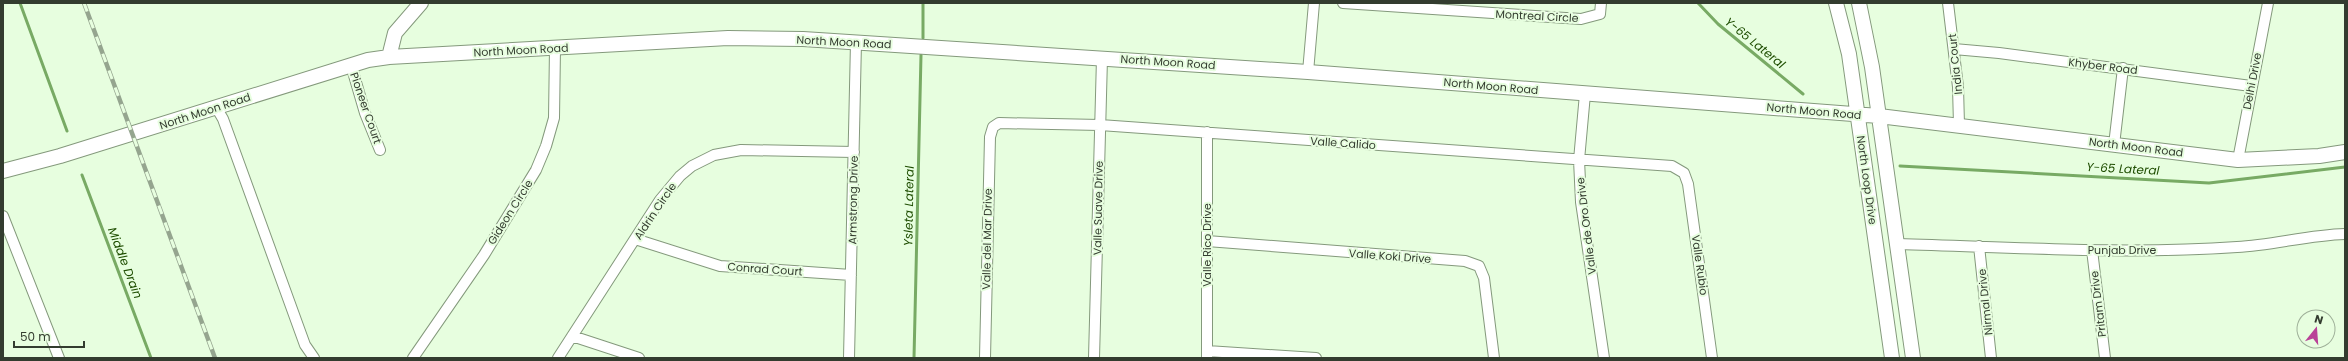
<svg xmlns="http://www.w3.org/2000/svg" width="2348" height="361" font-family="Poppins,sans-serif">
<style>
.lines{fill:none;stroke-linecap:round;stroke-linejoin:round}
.stream{stroke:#78aa64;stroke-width:3}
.street-casing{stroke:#84997c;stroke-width:12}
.secondary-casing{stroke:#84997c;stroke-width:16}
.street{stroke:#fff;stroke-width:10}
.secondary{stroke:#fff;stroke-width:14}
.rail-casing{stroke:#95a58f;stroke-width:4.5}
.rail{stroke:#e7fedf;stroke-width:3;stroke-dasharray:9;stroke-linecap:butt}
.labels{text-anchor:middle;stroke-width:4;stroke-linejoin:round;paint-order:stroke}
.street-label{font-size:11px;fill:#333c2f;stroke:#e7fedf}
.water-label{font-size:12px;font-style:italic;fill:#1e4d00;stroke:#e7fedf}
</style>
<rect width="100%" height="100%" fill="#e7fedf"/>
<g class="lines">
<path class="stream" d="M20 3 67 131
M1698 3 1718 24 1803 94
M923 38V3
M1900 166 2209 183 2345 167
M82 175 151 358
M914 358 921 55"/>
<defs>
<path id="street" d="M1343 3 1581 19 1600 14 1601 3
M1948 3 1958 87 1959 125
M1954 49 1999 53 2251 86
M351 65 365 113 380 150
M1308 72 1314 3
M1585 94 1579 160 1581 202 1604 358
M216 107 223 119 305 345 314 358
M2114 145 2123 68
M2238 160 2268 3
M3 216 59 358
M635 239 720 266 851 275
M1207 241 1465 261 1479 266 1484 278 1494 358
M1898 244C2011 247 2124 255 2237 247 2273 245 2309 235 2345 234
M1979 246 1991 358
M2092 250 2105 358
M572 336 639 358
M1207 351 1316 358
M413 358 484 255 536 170 546 146 554 118 555 48
M558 358 660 200 680 176 692 166 714 155 741 150 854 152
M849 358 856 42
M985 358 990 137 993 127 999 123 1100 125 1672 166 1684 173 1688 184 1712 358
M1094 358 1102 58
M1207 358V132"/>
<path id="secondary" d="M1836 3 1849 54 1892 358
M1859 3 1872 67 1913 358
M389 57 395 33 421 3
M3 171 60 156 368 60 389 57 728 38 803 39 1308 72 1879 116 2238 160 2319 156 2345 152"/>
</defs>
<use href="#street" class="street-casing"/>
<use href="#secondary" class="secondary-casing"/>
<use href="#street" class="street"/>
<use href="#secondary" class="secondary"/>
<defs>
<path id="rail" d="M84 3 215 358"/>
</defs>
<use href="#rail" class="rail-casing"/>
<use href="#rail" class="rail"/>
</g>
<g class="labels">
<g class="street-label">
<text transform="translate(1537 16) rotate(3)" y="4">Montreal Circle</text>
<text transform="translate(844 42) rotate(3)" y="4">North Moon Road</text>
<text transform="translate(521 50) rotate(-3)" y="4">North Moon Road</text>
<text transform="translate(1168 62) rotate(4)" y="4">North Moon Road</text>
<text transform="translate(1955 64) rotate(-96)" y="4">India Court</text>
<text transform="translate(2103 66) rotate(7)" y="4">Khyber Road</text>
<text transform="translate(2252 81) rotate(-79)" y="4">Delhi Drive</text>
<text transform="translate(1491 86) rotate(5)" y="4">North Moon Road</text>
<text transform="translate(366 108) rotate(71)" y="4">Pioneer Court</text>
<text transform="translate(205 111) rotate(-18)" y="4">North Moon Road</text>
<text transform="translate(1814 111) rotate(5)" y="4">North Moon Road</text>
<text transform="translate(1343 143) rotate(4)" y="4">Valle Calido</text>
<text transform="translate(2136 147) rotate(7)" y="4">North Moon Road</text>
<text transform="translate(1867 180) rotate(82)" y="4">North Loop Drive</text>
<text transform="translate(853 200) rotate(-89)" y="4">Armstrong Drive</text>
<text transform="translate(1098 208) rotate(-89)" y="4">Valle Suave Drive</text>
<text transform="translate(655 211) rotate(-56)" y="4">Aldrin Circle</text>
<text transform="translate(510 212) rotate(-58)" y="4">Gideon Circle</text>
<text transform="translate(1586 226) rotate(-97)" y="4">Valle de Oro Drive</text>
<text transform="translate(987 239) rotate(-89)" y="4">Valle del Mar Drive</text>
<text transform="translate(1207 245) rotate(-90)" y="4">Valle Rico Drive</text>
<text x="2122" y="254">Punjab Drive</text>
<text transform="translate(1390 256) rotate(4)" y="4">Valle Koki Drive</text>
<text transform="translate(1700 265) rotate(82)" y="4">Valle Rubio</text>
<text transform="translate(765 269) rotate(4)" y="4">Conrad Court</text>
<text transform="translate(1985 302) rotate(-96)" y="4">Nirmal Drive</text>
<text transform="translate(2098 304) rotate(-97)" y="4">Pritam Drive</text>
</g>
<g class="water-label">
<text transform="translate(1755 43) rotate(39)" y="4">Y-65 Lateral</text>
<text transform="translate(2123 169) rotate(3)" y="4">Y-65 Lateral</text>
<text transform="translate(909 206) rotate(-89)" y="4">Ysleta Lateral</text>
<text transform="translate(125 263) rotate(69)" y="4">Middle Drain</text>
</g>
</g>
<rect width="2348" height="361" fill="none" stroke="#333c2f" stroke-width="8"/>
<g transform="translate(2316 329) rotate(17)"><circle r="19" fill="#e7fedf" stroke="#9fb099"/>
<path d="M0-3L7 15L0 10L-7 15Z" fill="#b94297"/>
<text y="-6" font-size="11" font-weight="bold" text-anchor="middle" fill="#333c2f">N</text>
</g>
<path d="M14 341v6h70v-6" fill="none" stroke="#333c2f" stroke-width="2"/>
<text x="20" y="341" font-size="12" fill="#333c2f" stroke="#e7fedf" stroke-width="3" paint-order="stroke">50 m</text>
</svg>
